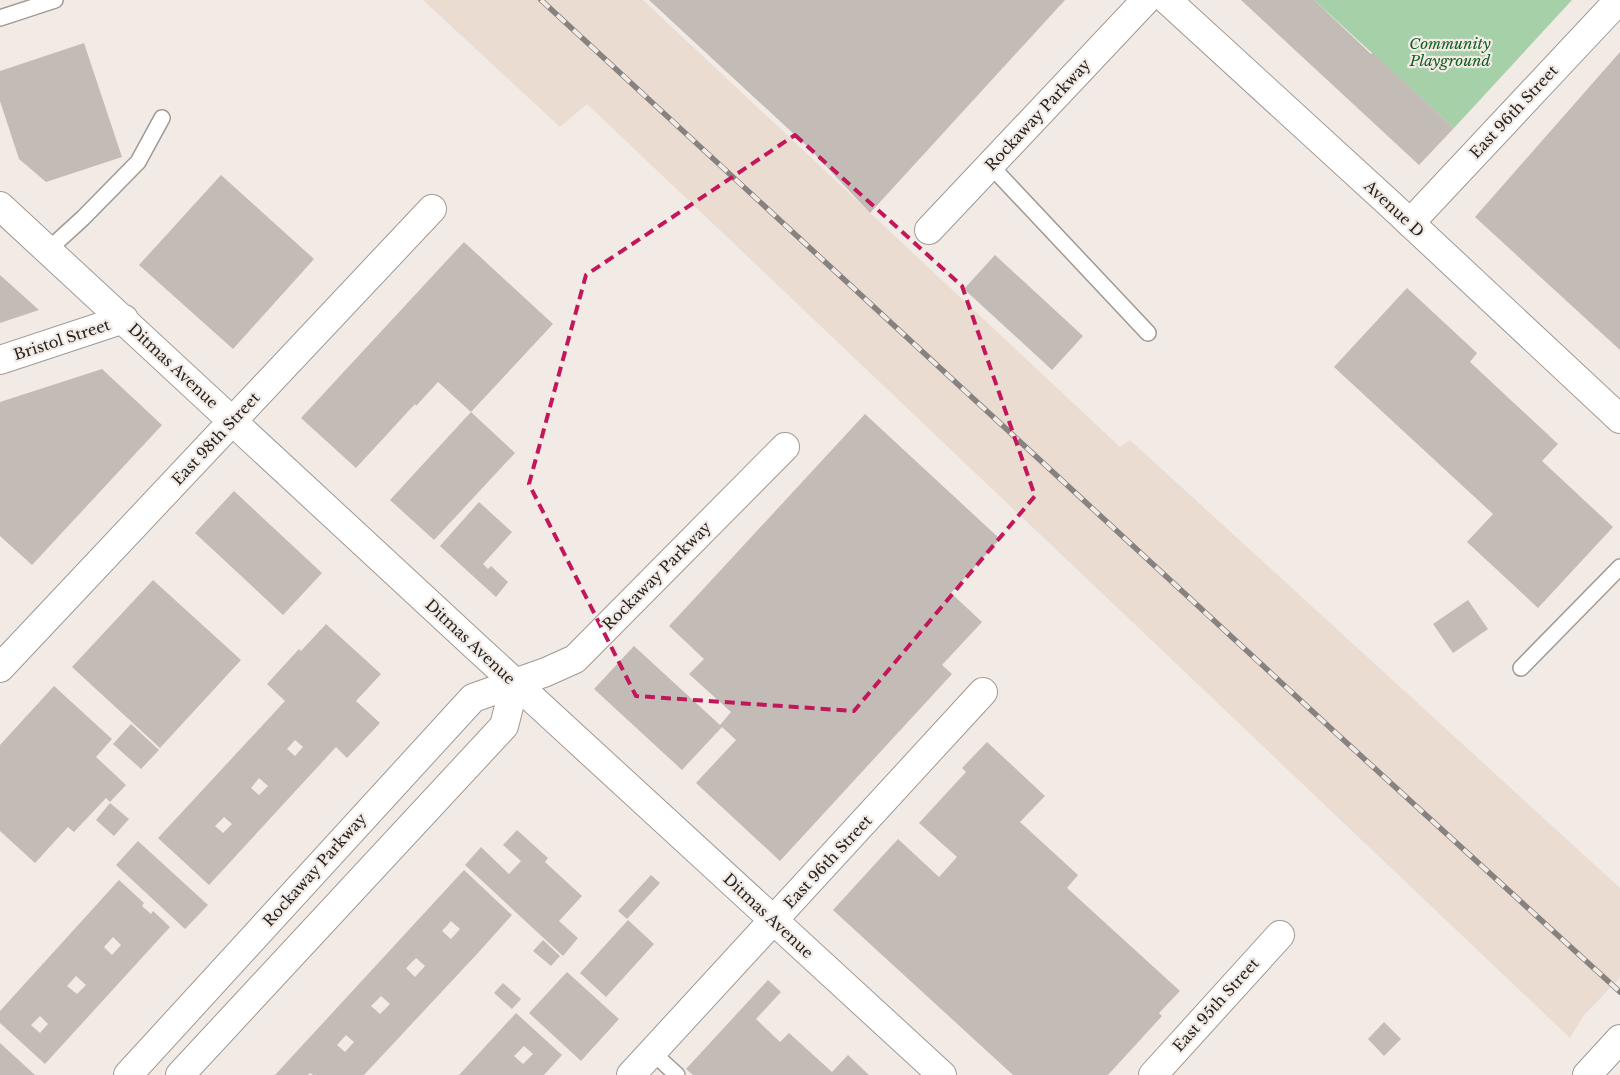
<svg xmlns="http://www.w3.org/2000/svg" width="1620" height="1075" font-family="'Libre Baskerville',serif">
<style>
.built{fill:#ebdcd2}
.green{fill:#a6d1a8}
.building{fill:#c3bcb6;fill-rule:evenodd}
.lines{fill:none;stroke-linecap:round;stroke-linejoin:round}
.service-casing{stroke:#a09994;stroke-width:18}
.minor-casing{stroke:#a09994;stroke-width:30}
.tertiary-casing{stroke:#a09994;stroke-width:30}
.secondary-casing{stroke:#a09994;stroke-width:30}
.service{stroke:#fff;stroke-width:15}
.minor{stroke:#fff;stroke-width:28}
.tertiary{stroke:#fff;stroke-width:28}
.secondary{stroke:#fff;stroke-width:28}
.rail-casing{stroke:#87827f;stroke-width:5.5}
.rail{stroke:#f2eae5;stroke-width:4;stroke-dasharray:11;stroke-linecap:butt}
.marked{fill:none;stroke:#c2185b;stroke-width:4;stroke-dasharray:10 6;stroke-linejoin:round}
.labels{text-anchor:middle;stroke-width:4.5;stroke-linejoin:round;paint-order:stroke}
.park-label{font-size:15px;font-style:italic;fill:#126022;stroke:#f2eae5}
.street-label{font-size:15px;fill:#262321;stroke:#f2eae5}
</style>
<rect width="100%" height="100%" fill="#f2eae5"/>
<path class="built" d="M423 0H643L1120 447 1130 440 1620 888V978L1584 1015 1570 1038 587 104 560 127Z"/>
<path class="green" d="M1314 0H1572L1454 128Z"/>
<path class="building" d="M649 0H1065L870 213 809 148Z
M1241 0H1314L1371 54 1373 53 1454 128 1419 165Z
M84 43 122 157 46 182 19 159 0 101V71Z
M1620 52V350L1475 217Z
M221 175 314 259 233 349 139 265Z
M464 242 553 324 471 412 438 382 416 406 415 404 356 468 301 418Z
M995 255 1083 336 1052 370 964 289Z
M0 275 39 310 0 323Z
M1407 288 1477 353 1470 362 1558 444 1542 461 1613 527 1538 608 1467 542 1493 514 1334 367Z
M102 369 162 425 32 565 0 536V402Z
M471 412 515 453 434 540 390 500Z
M865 414 1000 539 951 593 982 622 942 665 952 674 780 861 696 783 736 740 722 727 682 770 594 689 634 646 720 725 731 712 689 674 704 659 669 626Z
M234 491 322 573 283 615 195 533Z
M479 502 512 532 483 564 488 569 491 566 508 582 496 597 440 546Z
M153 580 241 660 160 748 72 667Z
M1468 600 1488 629 1453 653 1433 624Z
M326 624 381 674 356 701 380 723 347 758 336 747 209 885 158 838 285 701 267 684 299 649 301 651ZM295 740 303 747 295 756 287 749ZM259 778 268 786 259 795 251 788ZM224 817 232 824 223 833 215 826Z
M54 686 112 739 96 757 126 785 110 802 106 798 74 832 68 827 35 863 0 831V745Z
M131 724 159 750 141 769 113 744Z
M987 742 1045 796 1020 822 1078 875 1067 888 1180 991 1159 1013 1162 1016 1108 1075H1013L833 910 898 839 939 877 957 857 919 823 966 772 962 768Z
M110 803 129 819 114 836 96 820Z
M517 830 548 858 545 862 582 896 559 921 578 938 563 956 465 865 481 847 509 874 521 861 503 845Z
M138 841 208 905 185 929 116 865Z
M464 870 512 915 477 954 364 1075H313L310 1073 308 1075H275ZM451 921 460 929 451 939 442 931ZM416 958 425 966 415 977 406 968ZM381 996 390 1004 380 1014 371 1006ZM346 1035 354 1042 345 1052 337 1045Z
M651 875 660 883 627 919 618 911Z
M119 880 144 903 142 906 151 914 153 911 170 927 45 1064 0 1023V1011ZM113 937 121 945 112 955 104 947ZM76 976 86 985 77 994 67 986ZM40 1016 48 1024 40 1033 31 1025Z
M628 920 654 944 606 997 580 973Z
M543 940 560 956 551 966 533 951Z
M567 972 619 1019 581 1061 529 1013Z
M768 980 781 992 756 1019 780 1042 789 1033 832 1072 848 1055 869 1075H693L686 1069Z
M503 983 521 999 512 1009 494 993Z
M516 1013 562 1055 544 1075H459ZM524 1046 533 1054 523 1064 514 1056Z
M1384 1022 1401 1039 1384 1056 1368 1039Z
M0 1043 35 1075H0Z"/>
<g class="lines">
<defs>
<path id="service" d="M0 18 55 0
M990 165 1148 333
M48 250 83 218 138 162 162 118
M1521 668 1620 567
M652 1052 677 1075"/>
<path id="minor" d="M0 206 474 645 942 1075
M1410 223 1619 0
M929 230 1146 0
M0 360 124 319
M0 668 432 209
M515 683 546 672 575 659 785 447
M631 1075 983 692
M1153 1075 1280 935
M1587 1075 1620 1039"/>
<path id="tertiary" d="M128 1075 473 698 515 683
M180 1075 504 726 515 683"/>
<path id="secondary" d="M1167 0 1391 205 1620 419"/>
</defs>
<use href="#service" class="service-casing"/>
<use href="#minor" class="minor-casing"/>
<use href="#tertiary" class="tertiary-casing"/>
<use href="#secondary" class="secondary-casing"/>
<use href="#service" class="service"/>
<use href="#minor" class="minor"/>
<use href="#tertiary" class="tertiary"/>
<use href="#secondary" class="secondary"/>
<defs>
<path id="rail" d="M541 0 1337 734 1620 992"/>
</defs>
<use href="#rail" class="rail-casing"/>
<use href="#rail" class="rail"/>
</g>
<path class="marked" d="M795 135 962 286 1035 496 854 711 636 696 529 484 586 275Z"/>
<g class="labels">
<g class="park-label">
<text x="1450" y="49">Community<tspan x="1450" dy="17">Playground</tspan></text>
</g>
<g class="street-label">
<text transform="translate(1514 112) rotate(-47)" y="5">East 96th Street</text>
<text transform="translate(1038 115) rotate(-47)" y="5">Rockaway Parkway</text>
<text transform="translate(1394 209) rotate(43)" y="5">Avenue D</text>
<text transform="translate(62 340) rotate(-18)" y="5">Bristol Street</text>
<text transform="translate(173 366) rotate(43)" y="5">Ditmas Avenue</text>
<text transform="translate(216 439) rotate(-47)" y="5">East 98th Street</text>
<text transform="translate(657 576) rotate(-45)" y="5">Rockaway Parkway</text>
<text transform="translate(470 642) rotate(43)" y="5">Ditmas Avenue</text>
<text transform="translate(828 862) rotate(-47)" y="5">East 96th Street</text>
<text transform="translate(315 870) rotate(-48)" y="5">Rockaway Parkway</text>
<text transform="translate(768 916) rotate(43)" y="5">Ditmas Avenue</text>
<text transform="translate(1216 1005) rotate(-48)" y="5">East 95th Street</text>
</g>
</g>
</svg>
